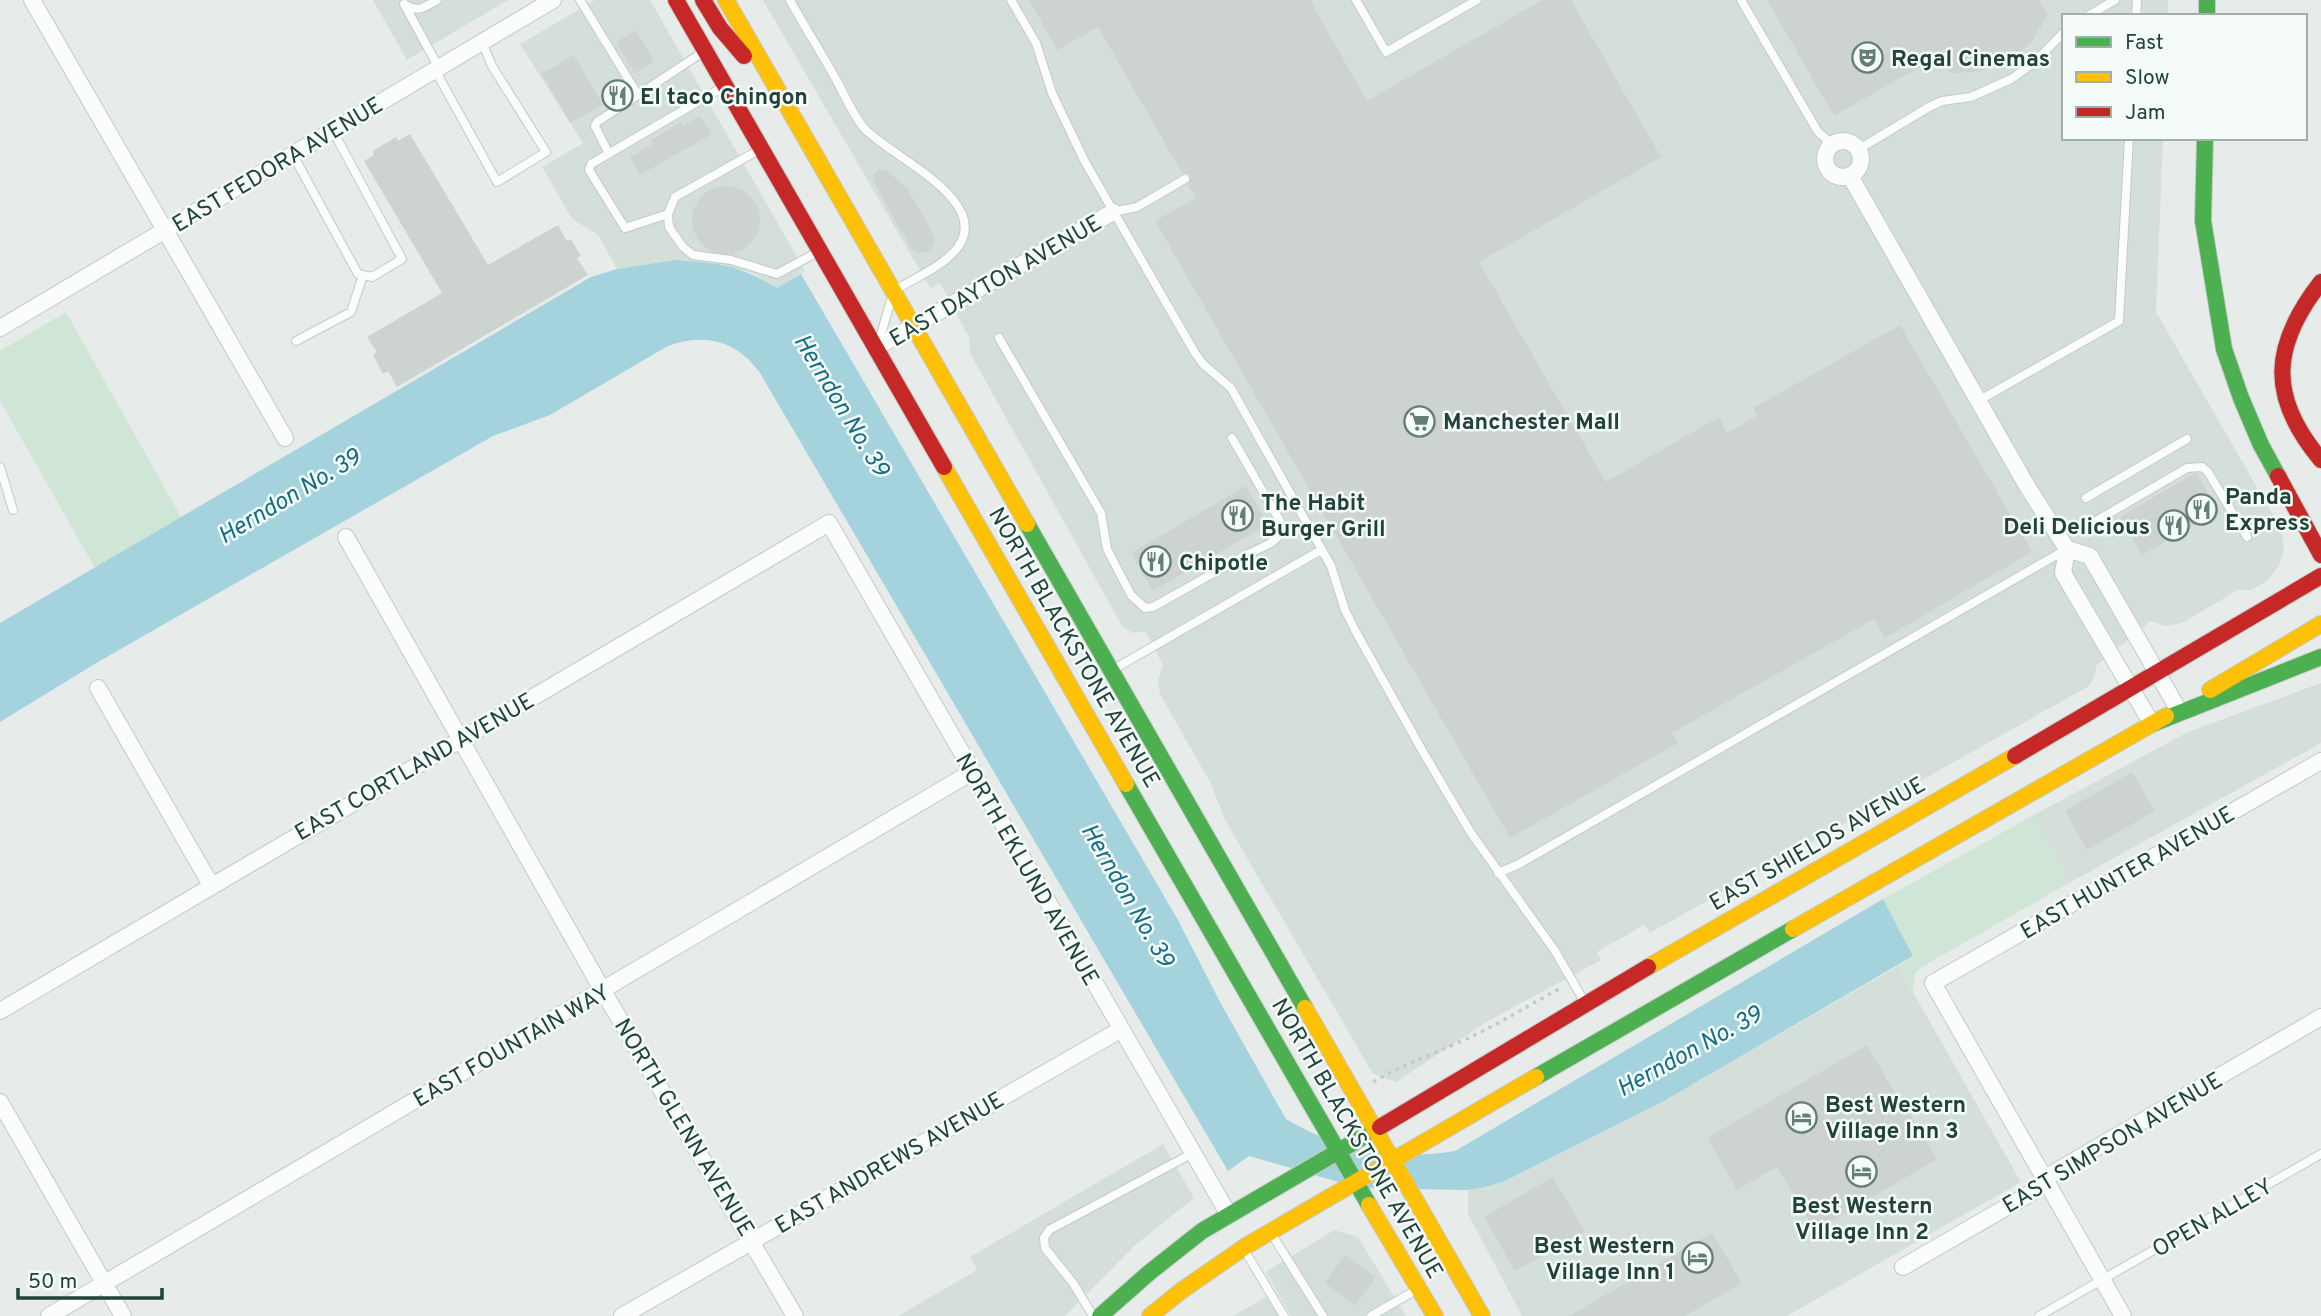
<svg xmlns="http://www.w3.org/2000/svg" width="2321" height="1316" font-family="Overpass,sans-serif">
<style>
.built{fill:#d4dfda}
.green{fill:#cfe6d7}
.water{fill:#a4d3dd}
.building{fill:#cdd3d1}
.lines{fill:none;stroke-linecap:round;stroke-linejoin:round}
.lane-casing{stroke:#c4c9c7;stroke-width:10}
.street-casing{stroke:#c4c9c7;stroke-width:18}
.fast-casing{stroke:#c2cac7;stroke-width:18}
.slow-casing{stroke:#c2cac7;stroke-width:18}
.jam-casing{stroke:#c2cac7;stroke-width:18}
.path{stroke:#c2cbca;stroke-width:3.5;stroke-dasharray:3.5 5;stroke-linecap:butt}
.lane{stroke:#fbfcfc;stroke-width:8}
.street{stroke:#fbfcfc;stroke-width:16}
.fast{stroke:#4caf50;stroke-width:16}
.slow{stroke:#ffc107;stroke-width:16}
.jam{stroke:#c62828;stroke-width:16}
.labels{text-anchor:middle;stroke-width:5;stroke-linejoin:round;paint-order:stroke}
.poi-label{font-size:23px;font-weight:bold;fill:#21433b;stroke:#f5fbf8;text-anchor:start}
.street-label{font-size:23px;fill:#21433b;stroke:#f5fbf8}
.water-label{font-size:24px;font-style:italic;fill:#156e85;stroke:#f5fbf8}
</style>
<rect width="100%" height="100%" fill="#e7ecea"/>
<path class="built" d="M373 0H508L407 60Z
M595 0H650L805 271 777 288 750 272 704 262 675 260 617 269 598 235 572 219 542 167 583 143 520 44Z
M763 0H2168V16H2064V138H2163L2156 312 2276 520 2282 535 2284 549 2280 564 2268 580 2252 590H2238L2182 623 2165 626 2151 621 2096 666 2095 676 2089 686 1650 933 1644 925 1597 952 1601 960 1488 1021 1396 1082 1373 1074 1225 820 1211 784 1160 694 1158 680 1163 665 1145 631 1133 633 1122 626 970 353 969 337 940 283 930 288Z
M2321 683V743L2069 883 2032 816 2188 732Z
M1898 966 2021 1182 1787 1316H1522L1468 1214V1190L1505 1181 1664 1101Z
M1163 1144 1194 1198 1134 1246 1065 1316H898L977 1270 970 1257Z
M1334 1230 1358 1237 1406 1316H1291L1266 1272Z
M1269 1295 1281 1316H1233Z"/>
<path class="green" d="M66 312 181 517 95 568 0 401V351Z
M2032 816 2069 883 1920 968 1915 974 1913 991 1898 966 1913 956 1883 899Z"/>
<path class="water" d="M675 260C718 263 739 265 777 288L801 274 1178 920 1220 1002 1286 1119C1342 1152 1391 1161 1455 1151L1883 899 1913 956 1664 1101 1505 1181 1485 1187 1468 1190 1359 1188 1249 1156 1228 1171 760 373C737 340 702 332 666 347L550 415 493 436 98 662 0 722V623L591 277 617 269Z"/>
<path class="building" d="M1029 0H1310L1367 101 1542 0H1571L1661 157 1479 262 1606 482 1719 417 1727 433 1757 416 1753 408 1900 325 2032 552 1885 638 1874 619 1672 733 1678 743 1510 838 1155 221 1196 198 1188 185 1191 176 1188 173H1182L1098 27 1057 50Z
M1767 0H2039L2048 15 2030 44 2009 61 1982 71 1956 73 1949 72 1940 55 1834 116Z
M636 30 654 62 634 73 616 42Z
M574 55 603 105 570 123 542 74Z
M700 116 712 134 640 175 630 157 653 144 651 140 681 122 683 126Z
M410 134 488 265 558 225 567 241 571 239 581 256 577 258 588 275 397 387 388 371 383 374 373 355 377 352 367 337 442 293 364 161 374 155 373 151 396 137 398 141Z
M880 169 886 170 907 188 932 231 935 239 931 251 917 253 910 246 873 181V175Z
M692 220a34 34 0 1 1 68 0a34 34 0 1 1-68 0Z
M2193 474H2197L2219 511 2142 555 2120 517Z
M1246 486 1268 524 1153 591 1131 553Z
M2132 772 2155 811 2087 850 2065 811Z
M1867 1045 1906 1112 1908 1110 1937 1159 1815 1231 1777 1167 1737 1190 1707 1138Z
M1553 1177 1585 1232 1515 1271 1484 1217Z
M1712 1233 1742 1283 1685 1316H1569Z
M1345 1255 1376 1277 1355 1306 1325 1283Z"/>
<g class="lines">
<defs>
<path id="lane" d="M580 0 638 95 703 52
M790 0C805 28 823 55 838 83 846 98 854 117 865 129 890 156 992 200 958 247 944 266 916 277 897 289
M1011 0 1036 43 1052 93 1085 162 1195 353 1203 364 1231 388 1331 566 1345 610 1356 632 1423 752 1471 833 1555 951 1584 1001
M1356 0 1386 52 1477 0
M1741 0 1818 132 1832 144
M404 4 439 68
M406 5C418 13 425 7 437 0
M2088 16 2115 0
M2136 16 2137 0
M435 70 497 182 546 152 492 66 482 42
M1859 149 1929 107 1942 101 1971 97 2011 79 2035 62 2064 32
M759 150 675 197 668 214 669 227 683 247 693 255 731 260 777 274 816 253
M609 154 595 126 597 122 638 95
M293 155 358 274 372 277 402 259 333 131
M1113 212 1137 207 1185 179
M668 214 625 228 589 170 591 164 723 87
M999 338 1101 513 1107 549 1131 595 1145 608 1153 607 1244 556 1271 543 1278 537 1282 528 1280 521 1232 438
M296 341 351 312 363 275
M879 341 891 300
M1978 401 2119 321 2129 138
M0 467 13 510
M2086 498 2187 439
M2096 521 2187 468 2202 467 2208 472 2247 537
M1114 669 1321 550
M1498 873 1519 864 2067 549
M1271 1233 1323 1316
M1245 1251 1284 1316
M1093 1316 1073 1283 1045 1248 1044 1238 1049 1230 1193 1153
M1371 1316 1416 1290
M2039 1316 2321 1154"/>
<path id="street" d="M32 0 285 438
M1825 159a18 18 0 1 1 36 0a18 18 0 1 1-36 0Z
M1850 176 2027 486 2067 549 2090 556 2178 709
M0 328 553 0
M877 347 1113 212
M346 537 603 991 795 1316
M2067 549 2063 573 2152 724
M98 688 211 885
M0 1011 829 523 1229 1215
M0 1102 123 1316
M1903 1267 2031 1193 2043 1179 2321 1017
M49 1316 972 772
M622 1316 1120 1030
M2123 1316 1933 983 2321 761"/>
<path id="fast" d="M2207 0V16
M2205 138 2203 221 2224 349 2241 398 2261 445 2278 476
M1027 524 1305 1008
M2152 724 2321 657
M1126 784 1369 1205
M1536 1077 1793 929
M1100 1316 1150 1272 1202 1231 1380 1127"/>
<path id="slow" d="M726 0 1027 524
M944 467 1126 784
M2210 690 2321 624
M1793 929 2166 716
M1648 967 2015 756
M1305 1008 1482 1316
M1369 1205 1435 1316
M1150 1316 1181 1291 1246 1246 1536 1077"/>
<path id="jam" d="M676 0 944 467
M703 0 720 28 744 56
M2321 282C2271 346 2268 397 2321 460
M2278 476 2321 555
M2015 756 2321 576
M1380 1127 1648 967"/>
</defs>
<use href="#lane" class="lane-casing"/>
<use href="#street" class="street-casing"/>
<use href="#fast" class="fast-casing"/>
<use href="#slow" class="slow-casing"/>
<use href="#jam" class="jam-casing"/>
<path class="path" d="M1373 1082C1402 1065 1427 1057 1457 1043 1493 1028 1525 1007 1559 989"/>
<use href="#lane" class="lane"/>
<use href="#street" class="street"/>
<use href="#fast" class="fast"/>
<use href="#slow" class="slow"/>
<use href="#jam" class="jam"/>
</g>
<defs>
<symbol id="theatre-ring" viewBox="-11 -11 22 22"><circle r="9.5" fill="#f5fbf8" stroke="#667e78" stroke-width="1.5"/><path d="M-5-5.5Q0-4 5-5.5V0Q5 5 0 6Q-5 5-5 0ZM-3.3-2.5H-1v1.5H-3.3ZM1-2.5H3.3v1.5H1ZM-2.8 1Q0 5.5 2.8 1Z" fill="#667e78"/></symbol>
<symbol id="restaurant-ring" viewBox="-11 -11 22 22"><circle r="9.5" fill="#f5fbf8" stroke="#667e78" stroke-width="1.5"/><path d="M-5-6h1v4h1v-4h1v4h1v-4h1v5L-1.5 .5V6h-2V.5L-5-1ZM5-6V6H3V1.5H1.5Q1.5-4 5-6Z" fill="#667e78"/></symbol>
<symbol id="supermarket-ring" viewBox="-11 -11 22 22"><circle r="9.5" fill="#f5fbf8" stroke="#667e78" stroke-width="1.5"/><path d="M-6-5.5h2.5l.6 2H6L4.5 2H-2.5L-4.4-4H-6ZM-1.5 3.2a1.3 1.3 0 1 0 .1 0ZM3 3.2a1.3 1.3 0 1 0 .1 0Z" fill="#667e78"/></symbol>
<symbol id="hotel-ring" viewBox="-11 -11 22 22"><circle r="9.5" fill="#f5fbf8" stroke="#667e78" stroke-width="1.5"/><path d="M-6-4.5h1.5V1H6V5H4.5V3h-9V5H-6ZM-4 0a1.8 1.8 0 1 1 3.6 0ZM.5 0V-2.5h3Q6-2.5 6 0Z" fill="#667e78"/></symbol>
</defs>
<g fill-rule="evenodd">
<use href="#theatre-ring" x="1850" y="40" width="35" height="35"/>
<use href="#restaurant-ring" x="600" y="78" width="35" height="35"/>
<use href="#supermarket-ring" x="1402" y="404" width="35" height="35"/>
<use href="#restaurant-ring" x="2184" y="492" width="35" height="35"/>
<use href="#restaurant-ring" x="1220" y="498" width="35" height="35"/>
<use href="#restaurant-ring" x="2156" y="508" width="35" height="35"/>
<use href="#restaurant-ring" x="1138" y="544" width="35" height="35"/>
<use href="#hotel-ring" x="1784" y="1100" width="35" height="35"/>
<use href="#hotel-ring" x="1844" y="1154" width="35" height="35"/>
<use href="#hotel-ring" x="1680" y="1240" width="35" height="35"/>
</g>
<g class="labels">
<g class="poi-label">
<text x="1891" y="66">Regal Cinemas</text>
<text x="640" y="104">El taco Chingon</text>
<text x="1443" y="429">Manchester Mall</text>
<text x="2225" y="504">Panda<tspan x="2225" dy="26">Express</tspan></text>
<text x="1261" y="510">The Habit<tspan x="1261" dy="26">Burger Grill</tspan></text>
<text x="2150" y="534" text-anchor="end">Deli Delicious</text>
<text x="1179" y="570">Chipotle</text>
<text x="1825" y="1112">Best Western<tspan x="1825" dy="26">Village Inn 3</tspan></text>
<text x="1862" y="1213" text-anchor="middle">Best Western<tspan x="1862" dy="26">Village Inn 2</tspan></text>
<text x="1675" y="1253" text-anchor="end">Best Western<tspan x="1675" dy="26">Village Inn 1</tspan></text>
</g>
<g class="street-label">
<text transform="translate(277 164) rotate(-31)" y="8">EAST FEDORA AVENUE</text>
<text transform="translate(995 280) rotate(-30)" y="8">EAST DAYTON AVENUE</text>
<text transform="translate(1075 647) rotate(60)" y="8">NORTH BLACKSTONE AVENUE</text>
<text transform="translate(414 766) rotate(-30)" y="8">EAST CORTLAND AVENUE</text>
<text transform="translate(1817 843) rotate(-30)" y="8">EAST SHIELDS AVENUE</text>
<text transform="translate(1028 869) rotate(60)" y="8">NORTH EKLUND AVENUE</text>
<text transform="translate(2127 872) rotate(-30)" y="8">EAST HUNTER AVENUE</text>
<text transform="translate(511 1045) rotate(-30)" y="8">EAST FOUNTAIN WAY</text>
<text transform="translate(685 1127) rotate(59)" y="8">NORTH GLENN AVENUE</text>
<text transform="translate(1358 1138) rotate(60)" y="8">NORTH BLACKSTONE AVENUE</text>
<text transform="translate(2112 1142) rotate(-31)" y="8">EAST SIMPSON AVENUE</text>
<text transform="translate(889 1162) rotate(-30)" y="8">EAST ANDREWS AVENUE</text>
<text transform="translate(2212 1217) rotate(-30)" y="8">OPEN ALLEY</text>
</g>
<g class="water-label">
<text transform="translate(842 405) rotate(59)" y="8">Herndon No. 39</text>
<text transform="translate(289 496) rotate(-31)" y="8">Herndon No. 39</text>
<text transform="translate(1128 895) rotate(60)" y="8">Herndon No. 39</text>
<text transform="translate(1689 1051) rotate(-29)" y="8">Herndon No. 39</text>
</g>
</g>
<rect x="2062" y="14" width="245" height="126" fill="#f5fbf8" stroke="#a0b1ac" stroke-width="2"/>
<rect x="2076" y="37" width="35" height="10" fill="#4caf50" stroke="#a0b1ac" stroke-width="2"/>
<text x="2125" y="49" font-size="21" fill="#21433b">Fast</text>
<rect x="2076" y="72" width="35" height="10" fill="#ffc107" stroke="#a0b1ac" stroke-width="2"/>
<text x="2125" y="84" font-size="21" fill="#21433b">Slow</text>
<rect x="2076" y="107" width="35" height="10" fill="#c62828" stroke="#a0b1ac" stroke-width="2"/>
<text x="2125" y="119" font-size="21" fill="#21433b">Jam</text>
<path d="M18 1288v10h144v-10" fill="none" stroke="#21433b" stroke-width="3.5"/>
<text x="28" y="1288" font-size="21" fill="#21433b" stroke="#f5fbf8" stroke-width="5" paint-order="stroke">50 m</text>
</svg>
